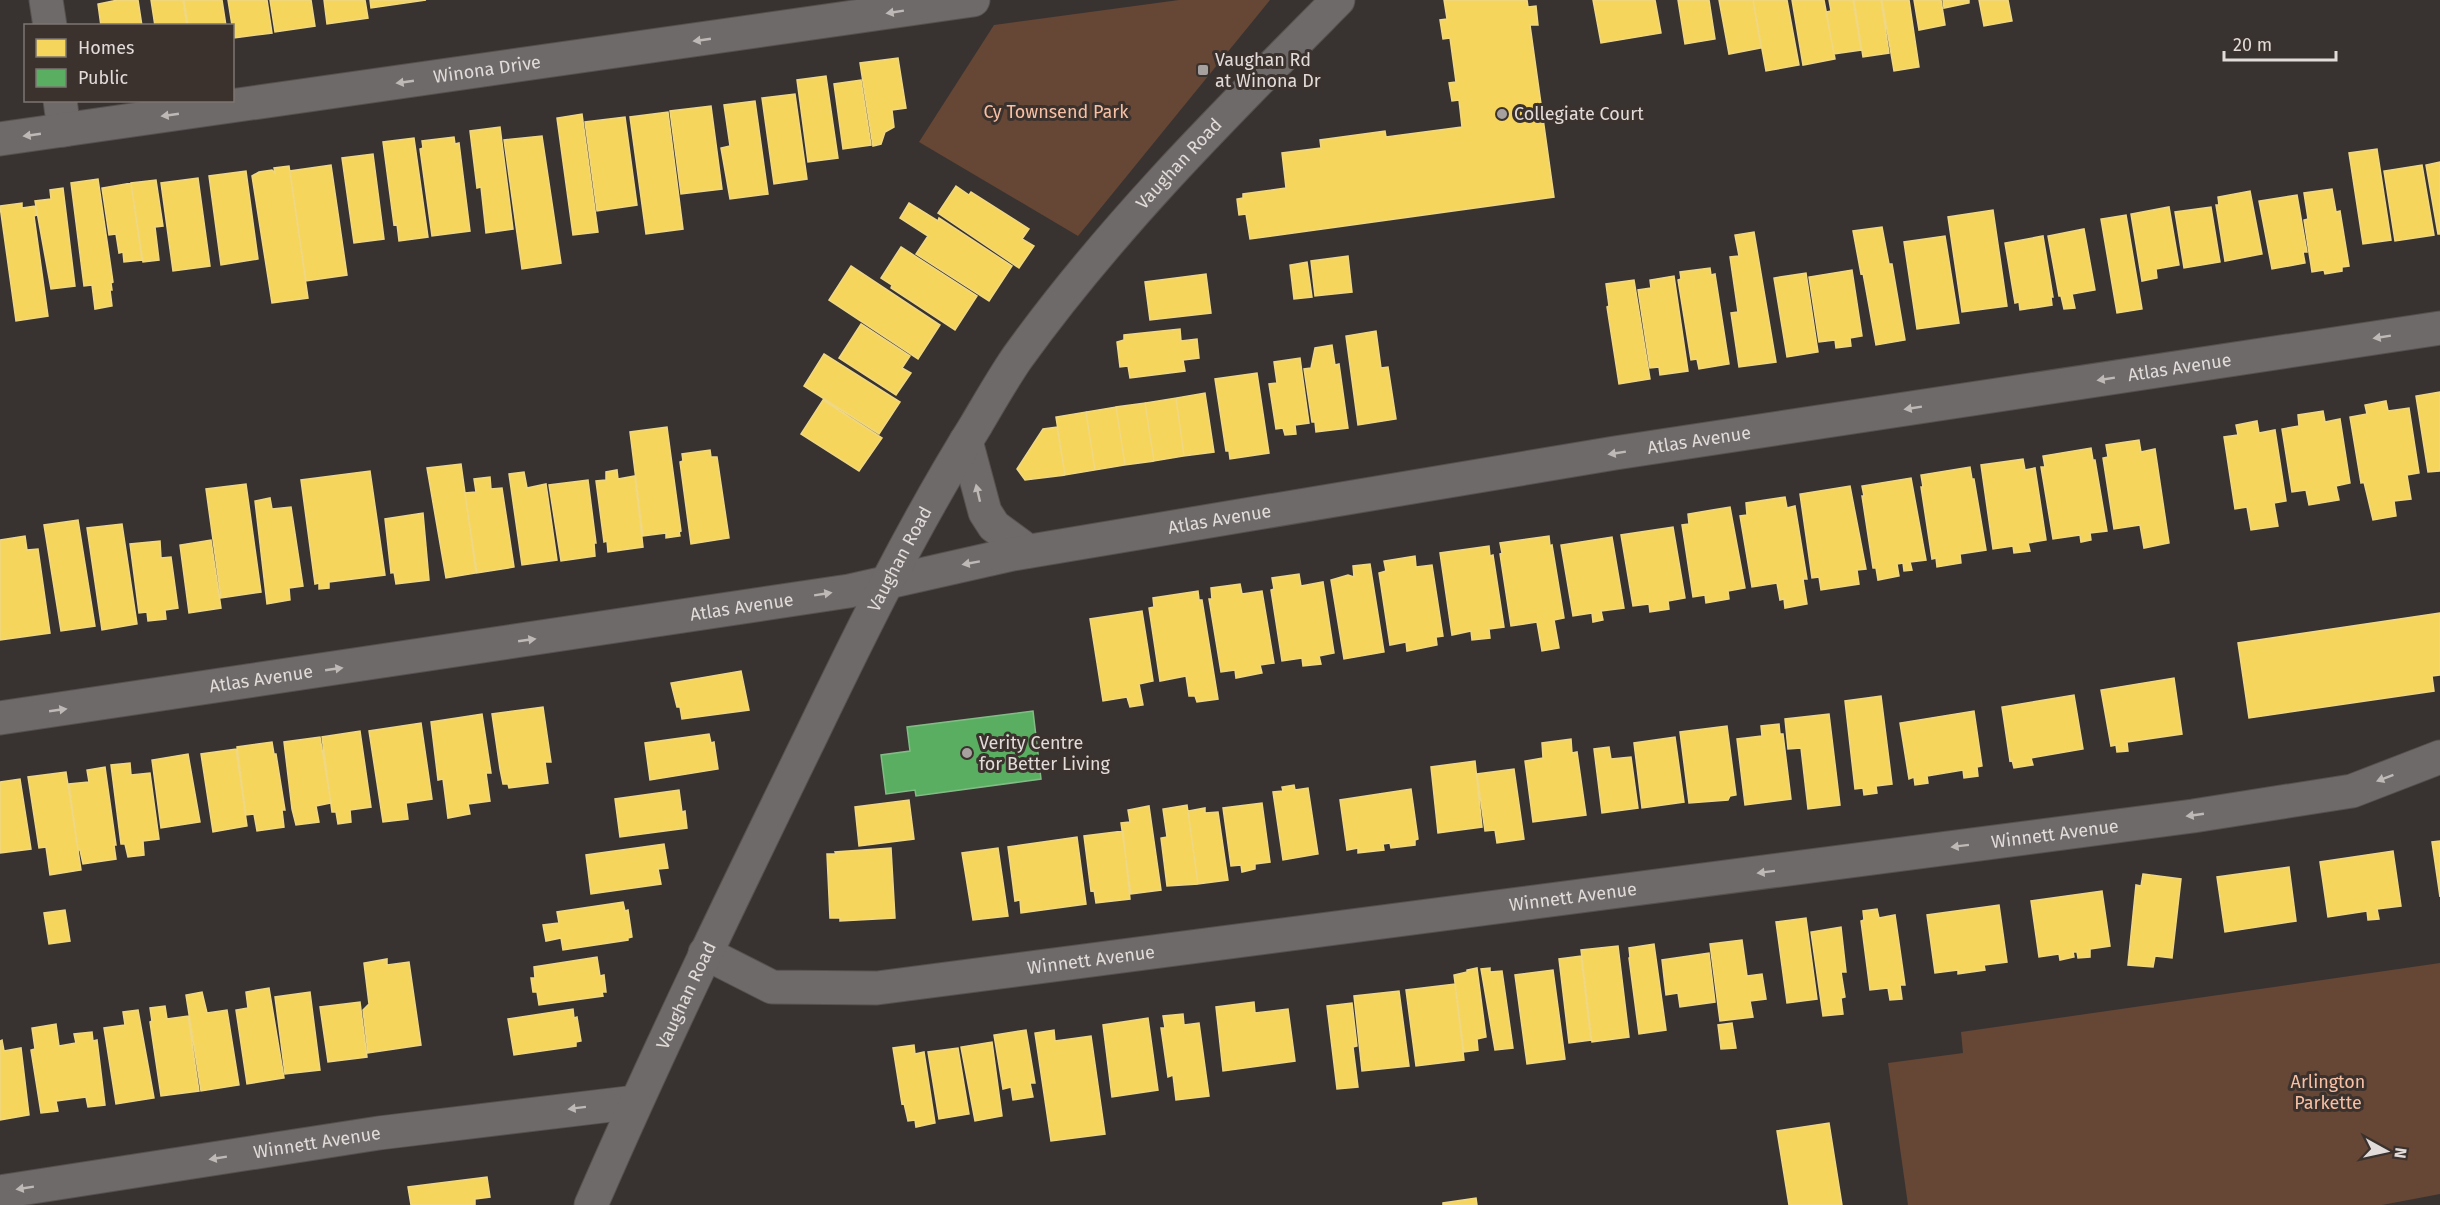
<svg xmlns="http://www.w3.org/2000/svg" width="2440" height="1205" font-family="'Fira Sans',sans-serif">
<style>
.green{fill:#664635}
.homes{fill:#f6d55c;stroke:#f0d782;stroke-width:1.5}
.public{fill:#5aae61;stroke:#82bc85;stroke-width:1.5}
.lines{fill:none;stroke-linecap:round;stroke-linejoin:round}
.minor-casing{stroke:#56514f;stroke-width:35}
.minor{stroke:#6e6a69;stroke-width:33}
.oneway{fill:#beb9b7}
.poi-dot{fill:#a6a09e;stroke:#3b322e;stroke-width:2}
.labels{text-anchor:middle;stroke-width:6;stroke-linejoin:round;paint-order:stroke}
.poi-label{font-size:18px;fill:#e1dbd9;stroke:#3b322e;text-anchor:start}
.street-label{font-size:18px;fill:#e1dbd9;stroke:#3b322e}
.park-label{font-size:18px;fill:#f7bfa3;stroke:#3b322e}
</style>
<rect width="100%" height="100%" fill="#383331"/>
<path class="green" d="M1179 0H1270L1078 236 919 142 994 25Z
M2440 963V1194L2382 1205H1908L1888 1063 1963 1053 1961 1032Z"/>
<path class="homes" d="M138 0 142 26H101L98 4 118 0Z
M151 0H183L187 26H155Z
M184 0H222L226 26H188Z
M228 0H267L272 33 234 38Z
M270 0H311L315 26 275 32Z
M324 0H365L368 18 327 24Z
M370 0H426L371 8Z
M1444 0H1527L1528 7 1536 6 1538 25H1530L1554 197 1250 239 1246 214 1239 215 1237 199 1243 198V194L1286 188 1282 153 1321 148 1320 140 1385 131 1386 137 1462 127 1459 100 1452 101 1449 83 1456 82 1450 38 1443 39 1440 20 1447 19Z
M1593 0H1655L1661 33 1601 43Z
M1678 0H1709L1715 39 1685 44Z
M1719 0H1753L1761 48 1729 54Z
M1753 0H1787L1799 65 1766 71Z
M1792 0H1824L1835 59 1803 65Z
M1829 0H1853L1861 50 1834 54 1826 12 1831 11Z
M1854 0H1881L1889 53 1863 57Z
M1882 0H1909L1919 67 1894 71Z
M1914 0H1941L1945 25 1919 30Z
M1943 0H1969V3L1944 8Z
M1979 0H2008L2012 21 1984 26Z
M898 58 906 108 892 110 894 127 885 132 881 144 873 146 860 63Z
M826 76 838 158 808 162 797 80Z
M861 80 871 145 843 149 834 84Z
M795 94 807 179 774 184 762 98Z
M755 101 768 194 730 199 721 148 730 146 724 105Z
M711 106 722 189 681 194 670 111Z
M668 112 683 229 646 234 630 117Z
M582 114 598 232 573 235 557 118Z
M625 117 637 205 597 211 585 122Z
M500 127 513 229 486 233 481 187 477 188 470 131Z
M542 136 561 263 522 269 504 140Z
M454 137 455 144 459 143 470 231 432 236 420 149 423 148 422 141Z
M414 138 428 237 399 241 397 224 394 225 383 142Z
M2377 149 2391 240 2363 244 2349 153Z
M373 154 384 239 354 243 342 158Z
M2440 162V234H2438L2426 165Z
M331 165 347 275 306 281 290 171Z
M2422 165 2434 235 2395 241 2384 171Z
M289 166 308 298 272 303 252 176 259 172 272 170 275 173 274 168Z
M246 171 258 259 221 265 209 176Z
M198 178 210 266 173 271 161 183Z
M98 179 113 282 111 283 112 290H110L112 306 95 309 92 285 84 286 71 183Z
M156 180 163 226 155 227 159 260 143 262 131 183Z
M131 183 142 260 124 262 123 252 119 253 116 234 109 235 102 188Z
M956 186 969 195 971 192 1029 229 1022 239 1034 246 1019 268 938 213Z
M63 188 75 286 51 289 35 201 51 199 50 190Z
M2332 189 2336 212 2340 211 2349 266 2342 267V271L2325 274 2324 270 2312 272 2304 220 2308 219 2304 193Z
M2250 191 2262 254 2225 261 2216 205H2219L2218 197Z
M2297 195 2307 252H2303L2305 263 2272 269 2259 201Z
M22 203V208L35 206 37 215 34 216 48 316 16 321 0 206Z
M909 203 938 221 939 218 1012 266 989 301 916 254 928 236 900 218Z
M2169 207 2179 265 2156 269 2157 278 2142 281 2131 214Z
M2211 207 2220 262 2184 268 2175 212Z
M1993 210 2007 306 1962 312 1948 217Z
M2126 215 2142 309 2117 313 2101 219Z
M1882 227 1889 264H1892L1905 340 1876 345 1863 273 1861 274 1853 231Z
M2084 229 2095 290 2072 294 2075 308 2064 309 2061 296H2059L2048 236Z
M1754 232 1776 362 1739 367 1731 313 1738 312 1730 257 1739 256 1735 235Z
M1945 236 1959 323 1917 329 1904 242Z
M2043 236 2053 297H2051L2052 305 2020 310 2019 302 2015 303 2005 243Z
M901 247 977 296 955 330 891 288 892 285 881 278Z
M1348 256 1352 292 1315 296 1311 261Z
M1307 262 1312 297 1294 299 1290 265Z
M851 266 940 325 918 359 829 300Z
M1710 268 1711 275 1715 274 1729 364 1699 369 1697 359 1691 360 1678 280 1681 279 1680 272Z
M1852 270 1862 336 1850 338 1851 346 1836 348 1835 340 1819 342 1809 277Z
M1806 273 1818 352 1787 357 1774 278Z
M1206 274 1211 313 1150 320 1145 282Z
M1674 276 1688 371 1660 375 1659 367 1650 368 1638 290 1651 288 1650 280Z
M1634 280 1650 379 1619 384 1607 307 1609 306 1606 284Z
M861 324 910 356 902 368 911 373 896 395 839 358Z
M1180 329 1181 341 1197 339 1199 358 1183 360 1185 371 1130 378 1128 366 1120 367 1117 342 1124 340V335Z
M1376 331 1381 368 1388 367 1396 419 1358 425 1346 336Z
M1332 345 1335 365 1339 364 1348 428 1316 432 1315 422H1312L1304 369 1311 368 1315 348Z
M824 354 900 402 879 434 804 386Z
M1300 358 1309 423 1295 425 1296 434 1285 435 1283 428 1276 429 1269 384 1277 383 1274 362Z
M1257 373 1269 453 1230 459 1229 451H1226L1215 379Z
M2440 392V471L2428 472 2416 396Z
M1205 393 1214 452 1184 456 1176 398Z
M1176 398 1184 456 1154 461 1145 403Z
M823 400 882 438 859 471 801 434Z
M2386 401 2388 411 2409 408 2419 473 2407 475 2411 499 2394 501 2396 516 2373 520 2364 482 2361 483 2350 417 2367 414 2365 405Z
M1145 403 1154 461 1125 465 1116 407Z
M1116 407 1125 465 1095 470 1086 412Z
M2323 411 2325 422 2340 419 2350 483 2336 486 2339 500 2309 505 2306 490 2292 492 2282 429 2299 426 2298 415Z
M1086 412 1095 470 1065 475 1056 417Z
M2257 421 2259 433 2275 430 2286 501 2274 503 2278 526 2251 530 2247 507 2235 509 2224 437 2238 435 2236 425Z
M667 427 681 531 679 532 680 536 666 538V533L643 536 630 432Z
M1057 427 1065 475 1025 480 1017 469 1043 429Z
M2139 440 2141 452 2155 449 2169 543 2144 548 2140 525 2114 529 2103 458 2108 457 2106 445Z
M2091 448 2093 460H2095L2107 531 2090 533 2091 540 2081 542 2080 535 2053 539 2041 467H2045L2043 456Z
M710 450 711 457H717L729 538 691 544 680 462 683 461 682 454Z
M2023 459 2025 470 2035 468 2046 540 2028 543 2030 551 2014 553 2013 546 1993 549 1981 465Z
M461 464 476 573 446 578 427 468Z
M1970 467 1972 479H1974L1986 550 1960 554 1961 563 1937 567 1936 558 1932 559 1921 487H1923L1921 475Z
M617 470 618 479 635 476 643 547 608 552 607 541 604 542 596 481 606 480V472Z
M370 471 385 575 329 582V588L319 589V583L315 584 301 480Z
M524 472 527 488 546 484 557 560 522 565 509 474Z
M490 477 491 489 502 488 514 567 477 573 465 493 476 492 474 479Z
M1911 478 1926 560 1910 562 1912 570 1904 571 1903 563 1897 564 1899 576 1878 580 1876 568H1873L1862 496H1864L1862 486Z
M588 480 596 543H594L595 556 561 561 549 485Z
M246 484 261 592 221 598 206 489Z
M1850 486 1866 569 1857 570 1859 584 1821 590 1819 577 1812 578 1800 494Z
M1785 497 1787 508 1795 506 1807 579H1803L1807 604 1785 608 1784 599 1780 600 1777 583 1752 587 1740 516 1747 515 1746 503Z
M270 498 272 509 291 507 303 586 289 588 290 600 267 604 255 501Z
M1730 507 1745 588 1728 591 1729 599 1706 603 1705 595 1693 597 1682 525 1689 524 1688 514Z
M423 513 429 580 396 584 394 572 391 573 385 519Z
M78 520 95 626 61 631 44 525Z
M122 524 137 624 102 630 87 528Z
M1673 527 1685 598 1668 601 1669 609 1650 612 1649 604 1633 606 1621 535Z
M25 536 27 550 38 549 50 633 0 640V540Z
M1549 536 1550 546 1552 545 1564 618 1554 620 1559 648 1542 651 1537 622 1511 626 1500 554 1502 553 1500 543Z
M1612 537 1624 608 1601 611 1603 620 1593 622 1592 613 1573 616 1561 545Z
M211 540 221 608 189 613 180 545Z
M160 541 161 558 171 557 178 608 165 610 166 619 148 621 147 612 139 613 130 544Z
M1489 546 1490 556 1493 555 1504 627 1489 629 1490 638 1472 640 1471 631 1452 635 1440 553Z
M1415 556 1416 567 1432 565 1443 636 1436 637 1437 645 1407 651 1406 642 1390 645 1379 573 1386 571 1384 561Z
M1370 564 1384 652 1344 659 1331 580 1348 575 1354 577 1353 566Z
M1299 574 1301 586 1323 582 1334 653 1319 656 1321 664 1303 666 1302 658 1282 661 1271 590 1274 589 1272 578Z
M1240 584 1242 594 1262 591 1274 663 1260 665 1262 673 1236 678 1235 670 1221 672 1209 599H1212L1211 588Z
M1198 591 1199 600H1202L1218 699 1197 702 1195 696H1189L1186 676 1160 681 1149 608 1154 607 1153 598Z
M1142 611 1153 681 1139 684 1143 705 1130 707 1127 697 1103 701 1090 619Z
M2440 613V675L2432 676 2434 691 2249 718 2238 643Z
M741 671 749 710 682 719 680 707H677L671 683Z
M2174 678 2182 734 2127 742 2128 751 2117 752 2116 745 2111 746 2101 690Z
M2074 695 2083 749 2031 758 2033 765 2014 768 2012 760 2010 761 2002 707Z
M1881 696 1892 784 1876 786 1877 793 1864 795 1863 788 1855 789 1845 701Z
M543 707 551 762H545L548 783 509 788 508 784H503L500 769 492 714Z
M1974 711 1982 766 1977 767 1978 776 1964 778 1963 770 1927 776 1928 783 1915 785 1914 777 1909 779 1900 723Z
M482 714 491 773H486L490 801 468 804 470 814 448 818 443 779 438 780 431 722Z
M1829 714 1840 805 1808 809 1801 748 1788 749 1785 719Z
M421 723 432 799 406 803 408 819 383 822 369 731Z
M1779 724 1780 734H1783L1791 799 1745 805 1737 739 1762 736 1761 726Z
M1727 726 1736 795 1730 796 1728 800 1689 803 1680 732Z
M360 731 371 807 350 810 351 822 338 824 336 812H332L322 737Z
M709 734 711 743 714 742 718 769 650 780 645 743Z
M320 737 331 803 316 806 319 822 296 825 292 809 284 742Z
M1675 737 1684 802 1642 808 1634 743Z
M1571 739 1572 753 1577 752 1586 815 1533 822 1525 761 1543 758 1542 743Z
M272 742 274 754H276L285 810H282L284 827 257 831 254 814 246 815 237 747Z
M1609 747 1611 759 1631 757 1638 808 1602 813 1594 749Z
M236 749 247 826 213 832 201 754Z
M188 754 200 822 161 828 152 760Z
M1475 761 1482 827 1438 833 1431 767Z
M130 763 131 775 150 773 159 839 143 841 144 855 128 857 125 844H121L111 765Z
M105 767 116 845H114L116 859 83 864 80 850H78L69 784 89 782 87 770Z
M1514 769 1524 839 1497 843 1495 830 1485 831 1477 774Z
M66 772 81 870 50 875 46 847 39 848 28 777Z
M20 779 31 849 0 853V782Z
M1294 785 1295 790 1308 788 1318 854 1283 860 1273 792 1283 791 1282 787Z
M1411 789 1418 839 1415 840V845L1391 848 1390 843 1383 844 1384 850 1358 853V848L1347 850 1340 800Z
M679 790 682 812 685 811 687 828 620 837 615 799Z
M909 800 914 839 859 846 855 807Z
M1262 803 1270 862 1255 864V869L1242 872 1241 865 1231 866 1223 808Z
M1187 805 1198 884 1167 886 1161 838 1167 837 1163 809Z
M1149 806 1161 890 1131 894 1121 823 1130 822 1128 810Z
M1205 808V813L1218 812 1228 880 1198 884 1188 811Z
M1123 831 1130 899 1096 903 1094 890 1091 891 1084 836Z
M1077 837 1086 904 1021 913 1020 900 1015 901 1008 847Z
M2440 841V897L2432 842Z
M664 844 668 868 658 869 661 884 591 894 586 855Z
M891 848 895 918 840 921V918H830L827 854H836L835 852Z
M998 848 1008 916 973 920 962 853Z
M2393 851 2401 906 2377 909 2379 919 2368 920 2367 911 2328 917 2320 862Z
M2289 867 2296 921 2225 932 2217 877Z
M2143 874 2181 879 2172 958 2155 956 2153 967 2128 965 2136 885 2141 886Z
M2102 891 2110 946 2090 949V957L2078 958 2077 952H2073L2074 957 2060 960 2059 954 2039 957 2031 901Z
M623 902 625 911 628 910 632 937 628 938V940L563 950 561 938 546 941 543 925 559 923 557 912Z
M1999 905 2007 962 1984 965 1985 970 1958 974V970L1935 973 1927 915Z
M1877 909 1879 918 1895 915 1905 985H1900L1902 999 1890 1000 1888 988 1870 990 1861 921 1864 920 1863 911Z
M65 910 70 941 49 944 44 913Z
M1806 918 1817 999 1787 1003 1776 922Z
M1841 927 1846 972H1841L1845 997 1841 998 1843 1014 1823 1016 1811 932Z
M1742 940 1747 976 1762 974 1766 999 1750 1001 1753 1017 1720 1021 1710 944Z
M1654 944 1666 1030 1639 1034 1629 958 1630 957 1629 948Z
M1618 946 1629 1037 1592 1042 1581 950Z
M1709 953 1715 1002 1680 1007 1678 993 1666 995 1662 960Z
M1581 956 1591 1040 1569 1043 1559 959Z
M597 957 600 976 604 975 606 992H602L603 996 539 1005 537 992H533L531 978H535L534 967Z
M387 959V965L409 962 421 1045 368 1053 363 1010 369 1004 364 963Z
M1477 968 1486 1037 1477 1039 1478 1050 1464 1052 1454 975 1467 972V970Z
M1490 968V972L1502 971 1513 1048 1495 1050 1481 969Z
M1553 970 1565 1059 1527 1064 1515 975Z
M1455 984 1464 1060 1416 1066 1406 990Z
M269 988 284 1078 247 1084 236 1010 248 1008 246 992Z
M1399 991 1409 1066 1362 1071 1354 996Z
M202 992 207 1013 227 1010 239 1085 201 1091 186 995Z
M310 992 320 1070 285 1074 275 997Z
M360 1002 367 1057 328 1062 320 1007Z
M1254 1002 1255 1013 1288 1009 1295 1061 1223 1071 1216 1007Z
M1352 1003 1357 1046 1353 1047 1358 1087 1337 1089 1327 1006Z
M165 1006 167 1019 188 1016 199 1091 161 1096 150 1022 152 1021 150 1008Z
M573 1009 574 1018 577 1017 581 1041 576 1042V1046L514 1055 508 1019Z
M138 1010 154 1098 116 1104 104 1028 125 1025 123 1012Z
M1183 1014 1184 1025 1199 1023 1209 1096 1176 1100 1173 1075 1168 1077 1161 1028H1165L1163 1016Z
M1148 1018 1158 1090 1112 1097 1103 1025Z
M1732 1023 1736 1048 1721 1049 1718 1025Z
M56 1024 59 1046 76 1043 74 1034 92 1032 93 1041 97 1040 105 1105 88 1107 86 1097 56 1101 58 1111 41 1113 31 1050 35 1049 32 1028Z
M1026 1030 1035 1083H1030L1033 1097 1013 1100 1011 1087 1003 1089 994 1035Z
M1054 1030 1055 1041 1091 1036 1105 1134 1051 1141 1035 1033Z
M2 1040 4 1051 21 1048 29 1115 0 1120V1041Z
M992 1042 1002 1116 975 1121 961 1047Z
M914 1045 915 1054 924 1052 935 1123 916 1127 915 1120 908 1121 904 1103 902 1104 893 1048Z
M958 1048 969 1114 939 1119 928 1052Z
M1829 1123 1842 1205H1789L1777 1131Z
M487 1177 490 1197 475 1199V1205H411L408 1187Z
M1476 1198 1477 1205H1443V1203Z"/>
<path class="public" d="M1033 711 1041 779 916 796 915 790 886 794 881 755 910 751 907 727Z"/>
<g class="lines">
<defs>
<g id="minor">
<path d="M46 0 50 26"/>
<path d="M60 100 64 130"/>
<path id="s1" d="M0 139 973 0"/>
<path d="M966 441 985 512 994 526 1028 551"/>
<path id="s2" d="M0 718 849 591 1013 554 1615 453 2440 328"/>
<path id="s3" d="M705 953 772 987 877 988 2193 816 2352 791 2440 757"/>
<path id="s4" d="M0 1192 379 1133 636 1102"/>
<path id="s5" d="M591 1205C660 1046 735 892 811 736 862 630 913 526 976 425 989 403 1002 380 1017 358 1111 227 1225 114 1338 0"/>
</g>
</defs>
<use href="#minor" class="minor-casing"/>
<use href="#minor" class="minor"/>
</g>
<defs><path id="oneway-solid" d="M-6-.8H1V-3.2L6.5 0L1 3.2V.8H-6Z" transform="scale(1.5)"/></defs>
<g class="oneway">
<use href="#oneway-solid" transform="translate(895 12) rotate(171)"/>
<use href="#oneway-solid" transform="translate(702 40) rotate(172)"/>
<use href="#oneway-solid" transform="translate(405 82) rotate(172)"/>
<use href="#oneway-solid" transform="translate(170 115) rotate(172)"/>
<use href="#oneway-solid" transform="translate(32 135) rotate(172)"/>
<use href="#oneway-solid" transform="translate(2382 337) rotate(171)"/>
<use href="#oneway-solid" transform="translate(2106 379) rotate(171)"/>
<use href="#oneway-solid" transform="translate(1913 408) rotate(171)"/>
<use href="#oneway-solid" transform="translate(1617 453) rotate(171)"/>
<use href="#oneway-solid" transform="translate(978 493) rotate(-103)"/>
<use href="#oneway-solid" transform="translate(971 563) rotate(170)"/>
<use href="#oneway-solid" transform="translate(823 594) rotate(-9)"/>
<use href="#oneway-solid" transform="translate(527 640) rotate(-8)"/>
<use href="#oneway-solid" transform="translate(334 669) rotate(-8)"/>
<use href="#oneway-solid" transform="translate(58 710) rotate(-8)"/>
<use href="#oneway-solid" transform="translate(2385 778) rotate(159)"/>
<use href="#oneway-solid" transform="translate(2195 815) rotate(172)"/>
<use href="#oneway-solid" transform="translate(1960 846) rotate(173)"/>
<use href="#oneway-solid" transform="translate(1766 872) rotate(173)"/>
<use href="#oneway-solid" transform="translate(577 1108) rotate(173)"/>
<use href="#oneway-solid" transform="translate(218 1158) rotate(171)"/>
<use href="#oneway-solid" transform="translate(25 1188) rotate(171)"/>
</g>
<g class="poi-dot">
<rect x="1197" y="64" width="12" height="12" rx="3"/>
<circle cx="1502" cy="114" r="6"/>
<circle cx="967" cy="753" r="6"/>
</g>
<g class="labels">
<g class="poi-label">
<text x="1215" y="66">Vaughan Rd<tspan x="1215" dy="21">at Winona Dr</tspan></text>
<text x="1514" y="120">Collegiate Court</text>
<text x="979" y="749">Verity Centre<tspan x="979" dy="21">for Better Living</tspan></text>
</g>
<g class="street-label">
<text dy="6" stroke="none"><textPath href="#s1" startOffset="492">Winona Drive</textPath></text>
<text dy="6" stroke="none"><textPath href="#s5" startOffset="1202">Vaughan Road</textPath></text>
<text dy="6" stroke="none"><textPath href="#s2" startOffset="2208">Atlas Avenue</textPath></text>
<text dy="6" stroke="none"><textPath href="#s2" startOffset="1722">Atlas Avenue</textPath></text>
<text dy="6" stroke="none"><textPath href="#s2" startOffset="1236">Atlas Avenue</textPath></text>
<text dy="6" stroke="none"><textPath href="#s5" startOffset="716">Vaughan Road</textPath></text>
<text dy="6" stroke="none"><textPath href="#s2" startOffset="750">Atlas Avenue</textPath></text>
<text dy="6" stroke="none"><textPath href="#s2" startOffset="264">Atlas Avenue</textPath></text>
<text dy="6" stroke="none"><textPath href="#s3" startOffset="1368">Winnett Avenue</textPath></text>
<text dy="6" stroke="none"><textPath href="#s3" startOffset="882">Winnett Avenue</textPath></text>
<text dy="6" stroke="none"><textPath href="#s3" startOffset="396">Winnett Avenue</textPath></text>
<text dy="6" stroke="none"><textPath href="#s5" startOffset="230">Vaughan Road</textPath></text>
<text dy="6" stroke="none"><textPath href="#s4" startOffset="321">Winnett Avenue</textPath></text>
</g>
<g class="park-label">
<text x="1056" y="118">Cy Townsend Park</text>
<text x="2328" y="1088">Arlington<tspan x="2328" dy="21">Parkette</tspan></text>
</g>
</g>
<rect x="24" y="24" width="210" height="78" fill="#3b322e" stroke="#7d7672" stroke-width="1.5"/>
<rect x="36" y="39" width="30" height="18" fill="#f6d55c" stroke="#7d7672" stroke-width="1.5"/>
<text x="78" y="54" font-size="18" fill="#e1dbd9">Homes</text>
<rect x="36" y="69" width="30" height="18" fill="#5aae61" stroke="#7d7672" stroke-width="1.5"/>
<text x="78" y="84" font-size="18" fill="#e1dbd9">Public</text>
<g transform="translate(2386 1151) rotate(98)" stroke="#3b322e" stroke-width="4.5" paint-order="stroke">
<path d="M0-4.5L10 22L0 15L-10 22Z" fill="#e1dbd9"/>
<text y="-9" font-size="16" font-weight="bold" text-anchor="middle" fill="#e1dbd9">N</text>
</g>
<path d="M2224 51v9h112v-9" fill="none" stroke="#e1dbd9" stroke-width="3"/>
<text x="2233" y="51" font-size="18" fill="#e1dbd9" stroke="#3b322e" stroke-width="4.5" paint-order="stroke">20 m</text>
</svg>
